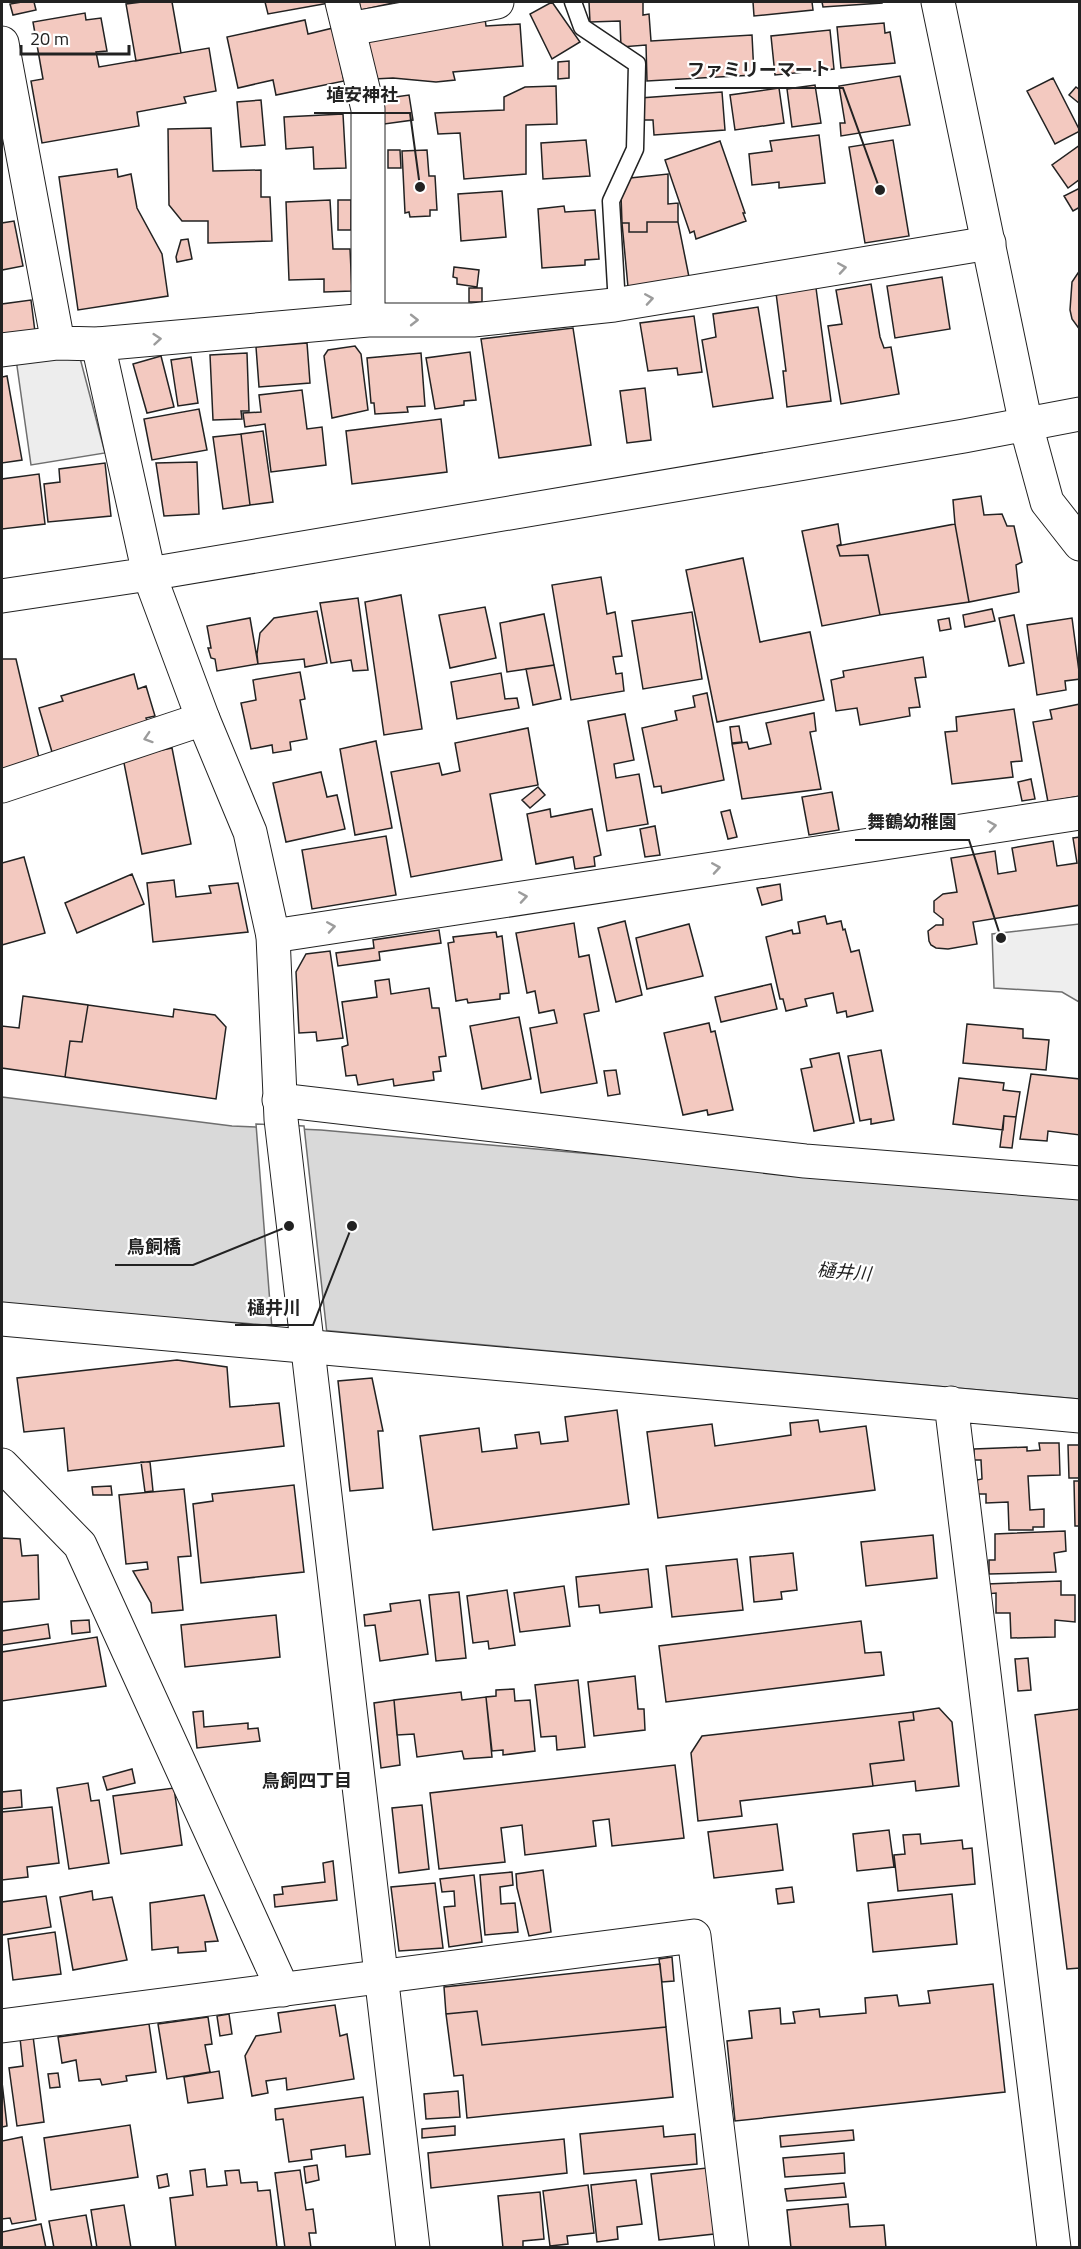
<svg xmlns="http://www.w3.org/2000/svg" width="1081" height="2249" font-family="'Titillium Web','Noto Sans JP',sans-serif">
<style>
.green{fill:#eee;stroke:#6f6f6f;stroke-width:1.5}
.parking{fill:#ededed;stroke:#6f6f6f;stroke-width:1.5}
.water{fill:#d9d9d9;stroke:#6f6f6f;stroke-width:1.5}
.pier{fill:#fff;stroke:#6f6f6f;stroke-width:1.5}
.building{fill:#f3c9c0;stroke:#222;stroke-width:1.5}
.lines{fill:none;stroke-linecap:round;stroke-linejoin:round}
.lane-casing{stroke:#222;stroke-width:19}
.street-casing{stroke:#222;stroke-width:35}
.secondary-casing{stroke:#222;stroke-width:35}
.lane{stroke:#fff;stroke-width:16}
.street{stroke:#fff;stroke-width:33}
.secondary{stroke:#fff;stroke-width:33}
.oneway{stroke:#9c9c9c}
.labels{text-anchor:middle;stroke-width:4.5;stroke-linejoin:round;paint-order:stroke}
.water-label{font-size:18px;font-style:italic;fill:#222;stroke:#fff}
.neighbourhood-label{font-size:18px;font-weight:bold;fill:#222;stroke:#fff}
.leader{fill:none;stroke:#222;stroke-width:2}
.callout-dot{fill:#222;stroke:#fff;stroke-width:2}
.callout-label{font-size:18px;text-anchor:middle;font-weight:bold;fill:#222;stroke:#fff;stroke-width:4.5;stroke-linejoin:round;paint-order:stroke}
</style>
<rect width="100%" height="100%" fill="#fff"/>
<path class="green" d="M1079 924V1002L1062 992 994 988 992 934Z"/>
<path class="parking" d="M80 358 105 453 31 465 16 359Z"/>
<path class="water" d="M2 1097 232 1126 321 1130 1079 1197V1399L242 1323 2 1307Z"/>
<path class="pier" d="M256 1124 304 1126 327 1334 272 1329Z"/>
<path class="building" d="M22 2H34L36 10 13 15 10 4Z
M142 2H172L181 53 136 61 126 4Z
M265 2H328L329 3 268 14Z
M359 2H393V3L361 10Z
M552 2 580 42 552 59 530 14Z
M589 2H643V15L649 14 651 41 752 35 754 75 647 81 646 45 621 47 620 21 590 22Z
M753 2H812L813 10 754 16Z
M822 2H882V3L823 7Z
M484 11 486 26 520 24 523 66 453 72 455 80 436 82 393 78 374 79 365 36Z
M85 13 86 20 101 18 107 51 96 52 99 67 209 48 216 91 184 97 186 103 137 112 139 126 42 143 31 81 43 79 33 22Z
M305 20 308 34 333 28 344 81 276 95 273 80 238 88 227 37Z
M884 23 885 33 890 32 895 63 841 68 837 27Z
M830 30 834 69 775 75 771 36Z
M569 61V78L558 79V62Z
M900 76 910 125 841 136 840 123H845L839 86Z
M1053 78 1080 131 1055 144 1027 91Z
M815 85 821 123 792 127 787 89Z
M556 86 557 124 526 125V174L464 179 460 133 438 134 435 113 504 110V97L525 87Z
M1076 87 1080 90V104L1069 95Z
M779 88 784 123 735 130 730 95Z
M722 92 725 130 654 135 653 120H641L640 98Z
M409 95 413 120 377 125 374 100Z
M261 100 265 145 241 147 237 102Z
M343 114 346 168 314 169 313 147 286 149 284 117Z
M211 128 213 171 261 170V197H270L272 241 208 243V221H182L169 205 168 129Z
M819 135 825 183 779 188V182L752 185 749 154 772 151 770 141Z
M586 140 590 176 543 179 541 143Z
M893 140 909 236 865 243 849 147Z
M720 141 745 213H743L746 221 696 239 694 231 690 233 665 160Z
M1080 145V179L1068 188 1052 165Z
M388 150H400L401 168H388Z
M427 150 429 176H435L437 210H430V216L410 217 409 212 405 213 402 151Z
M117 169 118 177 131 174 137 208 162 254 168 296 78 310 59 177Z
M668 174V204L678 203V222H647V232H629V223H622L621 195 630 178Z
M1080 188V207L1073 211 1064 196Z
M502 191 506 237 461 241 458 194Z
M330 200 333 249H350L352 291 324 292V279L289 280 286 202Z
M338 200H351V230H338Z
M564 206 565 212 595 210 599 259 585 260V265L542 268 538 209Z
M14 221 23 266 2 270V223Z
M647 222H678L689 277 628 287 622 223H629V232H647Z
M188 239 192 259 177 262 176 257 181 240Z
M454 267 479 270 477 287 457 284V278L453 277Z
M1080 270V330L1072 319 1070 310 1072 282Z
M942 277 950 329 895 338 887 286Z
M871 284 880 337 884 348 891 347 899 394 841 404 828 326 842 324 836 290Z
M469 288H482V302H469Z
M816 288 831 401 787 407 783 371H786L776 293Z
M31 300 35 332 2 336V304Z
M758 307 773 398 713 407 702 340 716 337 713 314Z
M694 316 702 372 678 375 677 368 648 371 640 323Z
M573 328 591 445 499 458 481 339Z
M307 343 310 383 259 387 256 347Z
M355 346 361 354 368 410 332 418 324 356 328 350Z
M470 352 476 400 464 401V405L435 409 426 358Z
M247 353 249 411H241L242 419 213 420 210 355Z
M421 353 425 406 407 407 408 412 375 414 374 403H371L367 358Z
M161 356 174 407 147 413 133 364Z
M191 357 198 403 178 406 171 360Z
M7 376 22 460 2 463V377Z
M645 388 651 440 627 443 620 391Z
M302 390 307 429 322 427 326 465 271 472 265 424 245 427 243 413 261 412 259 395Z
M199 409 207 450 152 460 144 419Z
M441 419 447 472 352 484 346 431Z
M263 431 273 502 250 505 241 434Z
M241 434 250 505 223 509 213 437Z
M197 462 199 514 164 516 156 463Z
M105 463 111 516 48 522 44 484 60 482 59 469Z
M39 474 45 524 2 529V479Z
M981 496 984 515 1002 514 1007 526H1014L1022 562 1016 565 1019 592 969 602 955 524 953 500Z
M838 524 841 544 837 546 840 556 868 555 880 615 822 626 802 531Z
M955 524 969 602 880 615 868 555 840 556 837 546Z
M743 558 760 642 810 632 824 700 717 722 686 570Z
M601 577 607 614 615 612 622 656 613 657 616 674 622 673 624 691 571 700 552 585Z
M401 595 422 729 384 735 365 602Z
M358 598 368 670 353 671 351 660 331 663 320 603Z
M485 607 496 658 450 668 439 615Z
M992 609 995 621 965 627 963 615Z
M317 611 327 663 305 667 304 659 258 664 257 654 260 633 274 618Z
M692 612 702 679 643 689 632 621Z
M544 614 554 665 507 672 500 623Z
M1014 615 1024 663 1009 666 999 618Z
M250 618 258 664 217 671 215 659 211 658 208 648H211L207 626Z
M949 618 951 629 940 631 938 620Z
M1072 618 1080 679 1065 681 1066 690 1037 695 1027 625Z
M923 657 926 677 915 678 920 707 909 708 910 716 860 725 857 708 836 711 831 680 844 677 843 671Z
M2 659H16L39 758 2 770Z
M554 665 561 699 533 705 526 669Z
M300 672 305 699 300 700 307 739 290 742 291 750 273 753 272 745 251 749 241 703 256 700 253 680Z
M501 673 505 699 517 698 519 708 457 719 451 682Z
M134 674 138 689 146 686 155 716 146 718 148 723 52 752 39 708 63 701 61 696Z
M707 693 724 780 662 793 661 786 654 787 642 728 677 720 675 711 695 707 693 696Z
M1080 704V796L1048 802 1033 722 1052 719 1050 710Z
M1014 709 1022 761 1011 762 1013 777 952 784 945 732 957 731 956 717Z
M814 713 816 731 810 732 821 789 742 799 732 744 747 742 749 749 771 744 766 723Z
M625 714 634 760 614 764 616 778 639 774 648 824 607 831 588 721Z
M739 726 742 742 732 743 730 727Z
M528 728 538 785 490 794 502 860 411 877 391 772 439 763 442 775 460 771 455 743Z
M376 741 392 828 355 835 340 749Z
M172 748 191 844 142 854 123 758Z
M321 772 327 797 337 795 345 829 286 842 273 783Z
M1031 779 1035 799 1022 801 1018 782Z
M538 787 545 795 530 808 522 800Z
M832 792 839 830 809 835 802 797Z
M550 809 551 817 592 809 601 855 594 857 595 866 575 869 573 857 536 864 527 814Z
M730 810 737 837 728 839 721 812Z
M655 826 660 855 645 857 640 829Z
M386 836 396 895 312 909 302 850Z
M1080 837V905L973 922 977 944 948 949 936 948 931 945 929 941 928 931 936 925H943V919L934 912V901L943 894 957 892 951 858 995 851 998 874 1016 871 1012 848 1053 841 1057 866 1077 863 1073 838Z
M24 857 45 933 2 945V863Z
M132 874 144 904 77 933 65 903Z
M174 880 176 897 211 893 209 886 238 883 248 932 153 942 147 883Z
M780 884 782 900 762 905 757 888Z
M825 916 827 924 841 921 843 930 845 929 851 952 859 950 873 1011 847 1017 846 1011 837 1013 833 993 805 999 807 1006 786 1011 783 999H780L766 937 792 930 793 934 800 933 798 922Z
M625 921 642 995 616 1002 598 928Z
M574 923 579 957 589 955 599 1011 584 1014 597 1083 541 1093 530 1028 557 1023 554 1010 539 1013 535 991 527 993 516 933Z
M689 924 703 976 647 989 636 938Z
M439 930 441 943 379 952 380 960 338 966 336 953 374 948 373 940Z
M496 932 497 937 502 936 509 993 500 994V999L468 1003 467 999 456 1001 448 943 454 942 453 937Z
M330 951 343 1038 317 1041 316 1032 299 1033 296 972 306 954Z
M389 979 391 994 429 988 432 1008H439L446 1056 439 1057 441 1071 433 1072 434 1080 394 1086 393 1079 358 1085 356 1075 346 1076 342 1047 348 1045 342 1002 377 997 375 981Z
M771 984 777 1009 721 1022 715 997Z
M23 996 88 1005 82 1042 70 1041 65 1077 2 1068V1026L19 1028Z
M88 1005 173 1017 174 1009 215 1015 226 1027 216 1099 65 1077 70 1041 82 1042Z
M519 1017 531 1079 482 1089 470 1026Z
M709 1023 711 1032 715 1031 733 1110 708 1115 707 1110 683 1115 664 1033Z
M967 1024 1023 1029V1038L1049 1040 1046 1070 963 1063Z
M881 1050 894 1120 871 1124V1119L860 1121 848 1056Z
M839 1053 854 1123 814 1131 801 1069 812 1067 810 1059Z
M616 1070 620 1094 608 1096 604 1071Z
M1031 1074 1080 1079V1135L1048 1131 1047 1141 1020 1139Z
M959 1078 1004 1083 1003 1090 1020 1092 1016 1117 1004 1116 1003 1130 953 1124Z
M1004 1116 1016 1117 1012 1148 1000 1147Z
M177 1360 227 1367 230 1407 279 1403 284 1446 68 1471 64 1428 24 1432 17 1378Z
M372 1378 383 1431H378L383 1488 350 1491 338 1381Z
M617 1410 629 1504 433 1530 420 1436 479 1428 482 1452 517 1448 515 1435 539 1432 541 1444 568 1441 565 1417Z
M818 1420 820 1432 866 1426 875 1490 658 1518 647 1432 712 1424 715 1446 791 1435 790 1423Z
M1039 1443H1059L1060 1475 1028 1476 1030 1510 1044 1509V1527H1033V1530H1009L1008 1502 986 1503V1494H977V1480L982 1479 981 1460H974V1449L1027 1447V1451L1040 1450Z
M1068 1445H1080V1478H1069Z
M141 1462H150L153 1491 145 1492Z
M1074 1481H1080V1526H1075Z
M294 1485 304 1572 201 1583 193 1504 213 1501 212 1494Z
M111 1486 112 1495H93L92 1487Z
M184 1489 191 1556 178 1557 183 1610 152 1613 151 1603 133 1571 148 1569 147 1562 126 1564 119 1495Z
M1065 1531 1066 1551 1054 1553 1056 1572 989 1574V1560H995V1534Z
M933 1535 937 1578 866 1586 861 1542Z
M2 1538 20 1539 22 1556 38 1555 39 1599 2 1602Z
M793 1553 797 1590 781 1592 782 1599 754 1602 750 1557Z
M737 1559 743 1610 672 1617 666 1566Z
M648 1569 652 1607 600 1613 599 1605 579 1607 576 1577Z
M1061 1581V1595H1075V1622L1055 1620V1637L1011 1638 1010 1613H996V1593L987 1594V1584Z
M564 1586 570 1626 520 1632 514 1593Z
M507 1590 515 1645 489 1649 488 1641 473 1643 467 1596Z
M459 1592 466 1658 436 1661 429 1595Z
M420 1600 428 1654 380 1661 375 1625 365 1626 364 1615 391 1611 390 1604Z
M276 1615 280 1657 185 1667 181 1625Z
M89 1620 90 1632 72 1634 71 1621Z
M861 1621 865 1653 881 1652 884 1675 666 1702 659 1646Z
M48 1624 50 1638 2 1645V1631Z
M97 1637 106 1686 2 1701V1652Z
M1028 1658 1031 1690 1018 1691 1015 1659Z
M635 1676 638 1709H644L645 1730 594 1736 588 1682Z
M578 1680 585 1747 557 1750 556 1736 541 1737 535 1685Z
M514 1689 515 1701 530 1700 535 1751 503 1755V1750L492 1751 486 1697 496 1696V1690Z
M461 1692 462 1700 486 1697 492 1757 464 1759 462 1751 417 1757 414 1734 397 1735 394 1700Z
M394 1700 400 1765 381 1768 374 1703Z
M939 1708 952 1722 959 1786 916 1791 915 1781 873 1786 870 1764 904 1760 899 1722 914 1720 913 1712Z
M1080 1709V1968L1067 1969 1035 1715Z
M203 1711 204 1727 248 1723V1729L258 1728 260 1741 197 1748 193 1712Z
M913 1712 914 1720 899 1722 904 1760 870 1764 873 1786 740 1801 742 1816 698 1821 691 1753 702 1736Z
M675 1765 684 1838 612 1846 609 1819 593 1821 596 1846 525 1855 522 1825 501 1828 505 1862 439 1869 430 1793Z
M132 1769 135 1783 107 1790 103 1777Z
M88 1783 91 1801 99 1800 109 1863 69 1869 57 1788Z
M174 1788 182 1845 121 1854 113 1796Z
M21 1790 22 1807 2 1809V1792Z
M422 1805 429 1869 399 1873 392 1808Z
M52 1807 59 1863 27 1867 28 1877 2 1880V1812Z
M777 1824 783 1870 714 1878 708 1832Z
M889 1830 894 1867 857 1871 853 1834Z
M920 1834 921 1844 962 1840 963 1849 972 1848 975 1884 898 1891 894 1855 905 1854 903 1835Z
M333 1861 337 1900 275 1907 274 1895 283 1894 282 1887 325 1882 323 1863Z
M543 1870 551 1932 529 1936 517 1888 516 1874Z
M512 1872 513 1885 500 1887 501 1904 515 1903 518 1932 485 1935 480 1875Z
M474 1875 482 1942 449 1947 444 1907 455 1906 454 1891 442 1892 440 1879Z
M435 1883 443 1948 399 1951 391 1887Z
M792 1887 794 1902 778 1904 776 1889Z
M92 1891 93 1900 112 1897 127 1960 73 1970 60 1897Z
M952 1894 957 1944 873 1952 868 1903Z
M204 1895 218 1941 205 1942 206 1951 178 1953V1947L152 1950 150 1903Z
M46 1896 51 1927 2 1935V1902Z
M55 1932 61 1974 13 1980 8 1939Z
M672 1957 674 1981 662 1982 659 1959Z
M660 1964 666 2027 482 2045 477 2011 446 2014 444 1987Z
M993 1984 1005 2092 735 2121 727 2041 752 2038 749 2011 780 2008 781 2024 795 2023 793 2012 819 2009 820 2017 866 2013 865 1998 897 1995 899 2006 930 2003 928 1991Z
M335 2005 340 2036 347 2034 354 2079 287 2090 286 2078 266 2081 268 2093 252 2096 245 2056 256 2036 281 2032 278 2013Z
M477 2011 482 2045 666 2027 673 2097 467 2118 463 2075 454 2076 446 2014Z
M229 2014 232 2034 220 2036 217 2016Z
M208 2017 212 2044 205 2045 210 2072 167 2079 158 2024Z
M149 2024 156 2072 126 2076 127 2081 102 2085 100 2079 79 2081 76 2060 62 2063 58 2037Z
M33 2036 44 2122 17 2126 9 2068 23 2066 20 2038Z
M219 2071 223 2098 188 2103 184 2077Z
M58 2073 60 2087 50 2088 48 2074Z
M2 2082 7 2126 2 2127Z
M458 2091 460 2117 426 2119 424 2094Z
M363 2097 370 2154 346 2157 345 2145 311 2150 312 2159 289 2162 283 2119 276 2120 275 2109Z
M130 2125 138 2177 51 2190 44 2138Z
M455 2126V2135L422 2138V2129Z
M663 2126 664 2137 695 2134 697 2164 584 2174 580 2134Z
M853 2130 854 2140 781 2147 780 2136Z
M22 2137 36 2220 12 2224 10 2218 2 2219V2141Z
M564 2139 567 2173 431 2188 428 2153Z
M844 2153 845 2173 785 2177 783 2158Z
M317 2165 319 2180 306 2183 304 2167Z
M707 2168 714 2234 659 2240 651 2174Z
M205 2169 207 2187 227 2185 225 2171 239 2170 241 2183 257 2182 258 2191 270 2190 277 2248H176L170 2198 193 2195 190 2171Z
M300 2170 306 2210 313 2209 316 2233H309L311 2248H285L275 2173Z
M167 2174 169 2186 159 2188 157 2176Z
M636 2180 642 2224 617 2227 618 2239 597 2242 591 2185Z
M844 2183 846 2197 787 2201 785 2189Z
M588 2185 594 2233 567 2236 568 2244 550 2246 543 2191Z
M540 2192 544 2239 523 2241V2248H503L498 2196Z
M848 2204 850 2227 884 2225 886 2248H791L787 2210Z
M124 2205 131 2248H97L91 2210Z
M86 2215 92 2248H54L49 2221Z
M41 2224 46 2248H2V2232Z"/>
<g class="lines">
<defs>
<path id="lane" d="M573 2 582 27 637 64 635 149 611 201 617 305"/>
<path id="street" d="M342 2 368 109V320
M349 29 497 2
M2 43 58 343
M2 350 58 343 98 344 368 320H473L614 305 989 243
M2 786 203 719
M273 936 1080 813
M279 1100 805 1161 1080 1183
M2 1319 1080 1416
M951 1403 1054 2248
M2 1465 80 1545 283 1990
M2 2026 694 1936 732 2248"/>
<path id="secondary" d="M938 2 1026 425 1047 502 1080 544
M98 344 149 574 203 719 250 832 273 936 281 1119 413 2248
M2 596 149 574 964 436 1080 414"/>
</defs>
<use href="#lane" class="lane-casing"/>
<use href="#street" class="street-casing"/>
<use href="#secondary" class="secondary-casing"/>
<use href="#lane" class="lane"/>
<use href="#street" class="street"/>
<use href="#secondary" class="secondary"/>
</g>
<defs><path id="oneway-chevron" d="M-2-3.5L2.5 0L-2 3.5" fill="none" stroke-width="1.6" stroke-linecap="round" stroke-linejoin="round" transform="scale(1.5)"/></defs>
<g class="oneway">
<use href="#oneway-chevron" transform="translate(842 268) rotate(-9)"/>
<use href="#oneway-chevron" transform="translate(649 299) rotate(-9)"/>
<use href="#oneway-chevron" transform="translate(414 320)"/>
<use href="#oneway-chevron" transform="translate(157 339) rotate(-5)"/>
<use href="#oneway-chevron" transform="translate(148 738) rotate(162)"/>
<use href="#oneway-chevron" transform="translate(992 826) rotate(-9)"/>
<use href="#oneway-chevron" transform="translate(716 868) rotate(-9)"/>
<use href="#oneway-chevron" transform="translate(523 897) rotate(-9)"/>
<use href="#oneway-chevron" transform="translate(331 927) rotate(-9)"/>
</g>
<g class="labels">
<g class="water-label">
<text transform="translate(844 1272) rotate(5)" y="6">樋井川</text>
</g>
<g class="neighbourhood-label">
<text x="307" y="1787">鳥飼四丁目</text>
</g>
</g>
<path class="leader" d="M880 190L843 88H675M420 187L410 113H314M1001 938L969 840H855M289 1226L193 1265H115M352 1226L313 1325H235"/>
<g class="callout-dot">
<circle cx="880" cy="190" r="6"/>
<circle cx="420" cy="187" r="6"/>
<circle cx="1001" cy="938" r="6"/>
<circle cx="289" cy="1226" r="6"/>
<circle cx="352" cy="1226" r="6"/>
</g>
<g class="callout-label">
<text x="759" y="76">ファミリーマート</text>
<text x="362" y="101">埴安神社</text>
<text x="912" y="828">舞鶴幼稚園</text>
<text x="154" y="1253">鳥飼橋</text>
<text x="274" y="1314">樋井川</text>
</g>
<rect width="1081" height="2249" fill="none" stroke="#222222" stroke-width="6"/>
<path d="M21 45v9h108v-9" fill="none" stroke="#222222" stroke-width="3"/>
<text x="30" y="45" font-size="18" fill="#222222" stroke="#ffffff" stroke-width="4.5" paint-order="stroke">20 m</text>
</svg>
